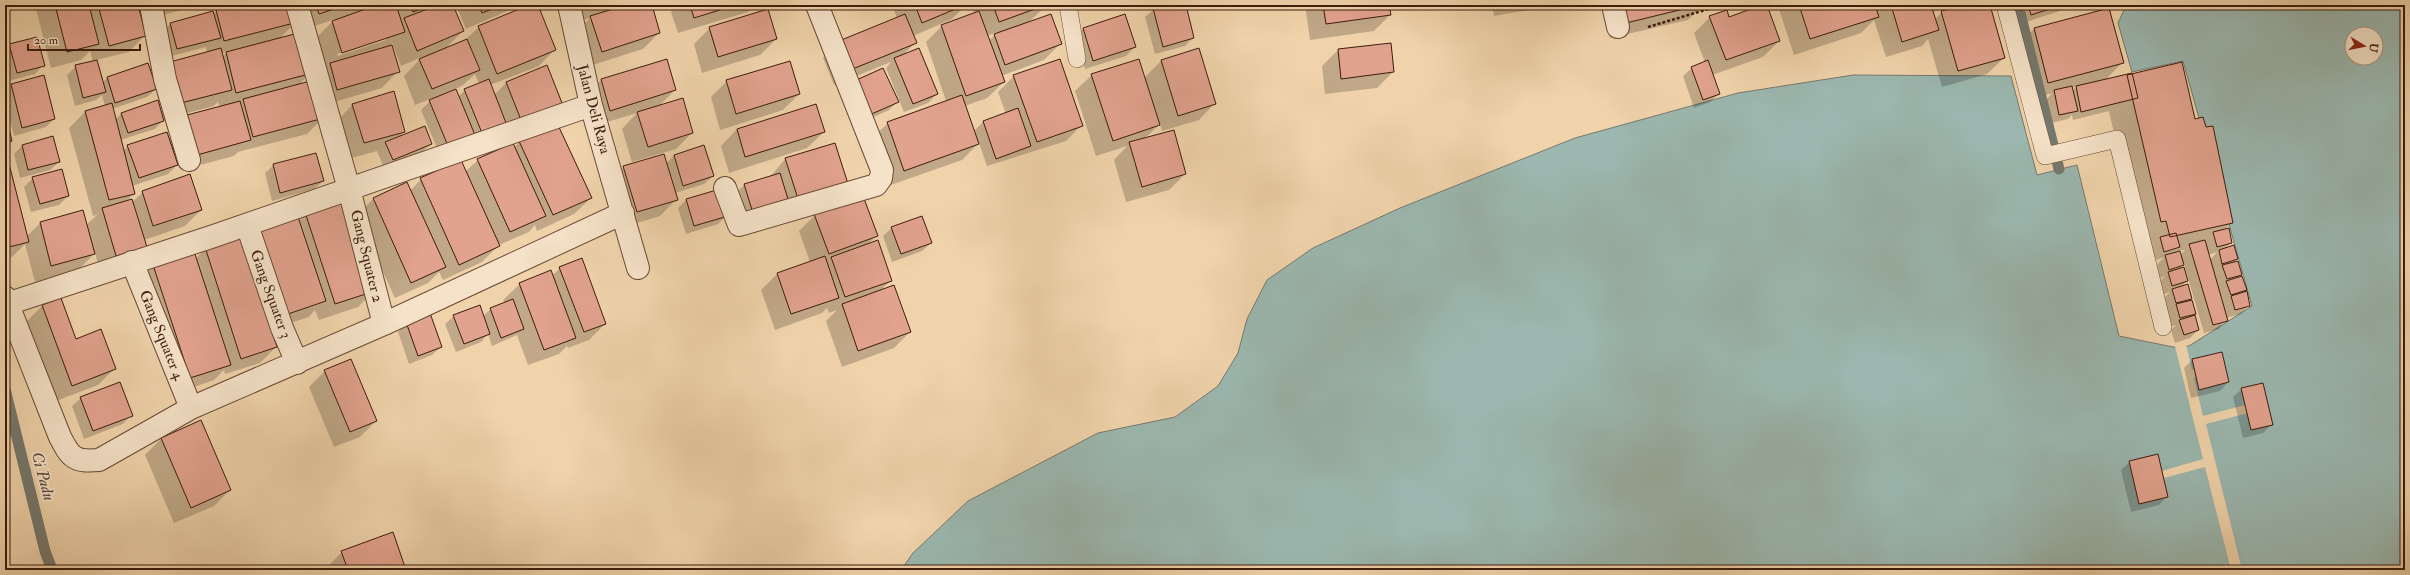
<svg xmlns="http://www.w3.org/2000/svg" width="2410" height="575" font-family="'IM FELL Double Pica',serif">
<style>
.water{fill:#9bb7af;stroke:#75796e;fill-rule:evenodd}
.pier{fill:#f0d3ab}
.shadow{fill:#0003;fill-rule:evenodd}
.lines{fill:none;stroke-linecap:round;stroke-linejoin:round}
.stream{stroke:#75796e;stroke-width:11}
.building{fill:#e1a28e;stroke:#3c1c0c}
.service-casing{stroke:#694a34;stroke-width:18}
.minor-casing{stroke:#694a34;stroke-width:24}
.path{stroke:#3c1c0c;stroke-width:2.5;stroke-dasharray:3 2;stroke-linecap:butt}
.service{stroke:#f5e2c8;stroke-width:17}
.minor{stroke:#f5e2c8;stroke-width:22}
.labels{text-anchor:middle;stroke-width:4;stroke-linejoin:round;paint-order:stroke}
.street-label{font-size:15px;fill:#3c1c0c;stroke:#f5e2c8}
.water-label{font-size:16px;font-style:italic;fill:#584a3d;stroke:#f5e2c8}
</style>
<rect width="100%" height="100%" fill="#f0d3ab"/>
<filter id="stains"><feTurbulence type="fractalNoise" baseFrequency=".005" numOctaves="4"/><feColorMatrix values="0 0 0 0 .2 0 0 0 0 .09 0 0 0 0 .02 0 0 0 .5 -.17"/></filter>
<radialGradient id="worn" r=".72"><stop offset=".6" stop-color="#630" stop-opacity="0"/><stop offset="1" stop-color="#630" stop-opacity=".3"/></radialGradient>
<path class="water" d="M2405 5V570H901L913 553 968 501 1098 433 1175 417 1218 386 1238 353 1247 319 1267 280 1313 248 1400 208 1575 138 1738 93 1853 75 2011 76 2037 175 2077 165 2119 336 2173 347 2189 346 2252 306 2183 61 2132 72 2118 23 2126 6ZM2352 34H2376V58H2352Z"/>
<path class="pier" d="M2186 344 2192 370 2194 369 2196 377 2194 378 2203 416 2245 405 2248 413 2206 424 2242 570H2231L2205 467 2164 478 2162 471 2203 459 2175 346Z"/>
<path class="shadow" d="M35 5H137L145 35 129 52 96 60 102 83 107 78 148 64 156 89 147 97 112 109 115 120 122 113 163 120 155 129 120 140 123 151 128 146 177 165 168 174 132 186 134 193 125 203 132 202 143 192 201 210 185 226 144 240 146 246 100 271 95 253 78 270 35 282 25 244 12 257 5 259V152L27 236 40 223 83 211 86 225 97 215 93 216 69 128 86 111 105 106 102 95 96 100 75 106 67 75 76 66 93 62 90 51 81 60 51 68Z
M143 5H198L147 20Z
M240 5 297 21 279 39 311 72 299 85 314 81 316 38 335 19 303 30 295 5H371L366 10 380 5H452L463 31 445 49 464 41 479 27 531 5H537L555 49 539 66 490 85 494 95 507 82 561 103 545 119 439 153 421 110 433 98 415 105 404 76 422 57 401 66 391 40 398 71 382 88 320 106 323 118 307 134 238 152 234 156 181 170 171 132 220 107 218 102 214 106 165 119 207 53 206 47 168 57 162 32 170 24 213 15 216 11ZM386 38V40L338 56 337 54ZM227 52 222 57 221 53ZM475 74 479 84 465 90 458 97 455 89 462 86Z
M456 5H521L466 29Z
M561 5H651L659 33 643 49 586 67 575 33 590 18 567 25Z
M678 5H755L748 12 678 33 671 12Z
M892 5H966L952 19 913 36 915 43 902 56 937 94 928 103 904 112 886 68 891 62 834 85 823 58 840 42 897 18Z
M980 5H1047L1029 22 1060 44 1044 60 1001 76 1004 82 987 98 965 106 974 131 983 122 1006 114 998 92 1014 76 1082 125 1066 141 987 166 979 143 962 160 888 186 871 139 888 123 946 101 926 42 942 26 974 14 973 11ZM997 32 989 41 987 36Z
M1167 5H1184L1193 38 1185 46 1155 54 1145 17 1154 9Z
M1311 5H1388L1390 15 1374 31 1310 40 1306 11Z
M1492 5H1539L1535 9 1494 16Z
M1602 5H1703L1688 20 1610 38Z
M1766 5 1779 41 1763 57 1712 75 1719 94 1710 102 1694 108 1683 76 1692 68 1705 63 1694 33 1710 17 1729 18Z
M1958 5 1932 12 1935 19 1942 12 1969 5H1989L2004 58 1987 74 1942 87 1928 39 1922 46 1886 57 1874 20 1861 33 1794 55 1778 6Z
M2017 5H2078L2023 23Z
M2108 9 2123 62 2105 80 2194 120 2232 222 2224 230 2231 242 2225 249 2237 259 2233 263 2241 275 2237 278 2242 277 2249 305 2241 314 2226 318 2219 329 2204 333 2184 264 2178 270 2187 281 2181 287 2191 298 2189 301H2191L2195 313 2191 318 2198 330 2190 338 2175 343 2171 330 2176 325 2172 326 2164 298 2170 292 2164 294 2160 281 2165 276 2160 278 2157 265 2164 257 2156 260 2155 257 2149 258 2139 243 2109 111 2073 120 2072 115 2068 119 2051 123 2046 100 2052 93 2032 99 2018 45 2034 29ZM2077 86 2072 91 2071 88ZM2185 250 2180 255 2179 251ZM2217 252 2210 260 2208 255Z
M710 28 776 39 760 55 702 73 694 44Z
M1083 29 1135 47 1126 56 1085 69 1075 37Z
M1390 44 1393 72 1377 88 1325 94 1322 66 1338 50Z
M10 45 43 65 35 74 8 81 5 68V50Z
M666 60 675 90 659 106 692 133 676 149 632 162 622 129 637 113 594 126 585 96 601 80Z
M1161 61 1215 103 1199 120 1162 131 1160 124 1144 139 1185 174 1169 190 1126 202 1114 160 1127 146 1096 156 1075 91 1092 75 1144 78Z
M727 81 799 94 783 110 720 130 711 97Z
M852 83 897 102 889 110 858 124Z
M12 85 54 119 46 127 14 136 5 100V91Z
M353 104 404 132 398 138 431 144 422 152 384 168 377 151 348 159 337 121Z
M5 116 11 141 5 147Z
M737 129 824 132 807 148 729 173 721 146Z
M520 141 591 198 574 214 537 231 535 225 529 232 499 245 482 262 443 280 439 272 428 283 395 298 357 215 373 199 407 184 410 191 421 179 465 172 478 160 514 148Z
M835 144 848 187 743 218 736 193 744 185 770 177 785 159Z
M22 146 59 162 50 170 20 178 14 154Z
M674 155 713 176 704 184 675 193 676 200 660 216 621 228 607 183 624 167 666 164Z
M274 165 323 181 314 189 272 201 265 173Z
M33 178 68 196 59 205 31 212 24 187Z
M686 200 727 215 718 224 686 234 678 208Z
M304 210 374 291 358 307 319 320 315 310 309 317 271 329 276 347 260 363 225 374 224 370 214 380 174 394 137 282 153 266 196 258 206 248Z
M815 215 876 236 866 246 891 280 880 291 910 332 894 348 842 367 826 321 837 310 829 313 827 308 822 313 775 330 761 290 777 274 810 262 799 231Z
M892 228 931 243 922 251 892 262 883 236Z
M560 268 605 324 589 340 568 348 567 346 559 354 528 365 517 335 492 346 488 334 481 342 456 352 445 324 454 316H483L491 309 505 303 503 300 520 284 552 276Z
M42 306 75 340 114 369 98 385 56 401 26 322Z
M406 323 441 347 432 355 409 364 398 332Z
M2192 360 2228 382 2220 391 2191 398 2184 368Z
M325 371 376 421 360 437 334 447 309 387Z
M2242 389 2272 424 2263 433 2243 438 2233 397Z
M81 398 131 415 123 424 84 439 72 406Z
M161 439 230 490 214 506 174 523 145 455Z
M2130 462 2167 496 2159 505 2131 512 2121 470Z
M342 552 405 570H327L326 568Z"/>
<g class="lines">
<path class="stream" d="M2018 5 2059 169
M5 389 45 551 52 570"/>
</g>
<path class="building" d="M55 5H89L99 44 67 52Z
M98 5H138L146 36 109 46Z
M236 5H294L298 22 224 41 216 10Z
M316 5H346L319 14Z
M377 5H396L405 32 342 53 332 21Z
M411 5H430L413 12Z
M438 5H453L464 31 417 51 404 18Z
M479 5H502L482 13Z
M529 5H538L556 50 497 74 478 26Z
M626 5H652L660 33 602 52 590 16Z
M690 5H736L694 18Z
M915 5H965L922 23Z
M993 5H1046L999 22Z
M1163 5H1186L1194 38 1163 47 1153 8Z
M1323 5H1389L1391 15 1326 24Z
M1622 5H1700L1626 23Z
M1762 5H1767L1780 41 1726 60 1709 16 1727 10 1729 17Z
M1799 5H1875L1879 17 1810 39Z
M1891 5H1931L1939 30 1902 42Z
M1965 5H1990L2005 58 1958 71 1941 11Z
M2028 5H2062L2031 15Z
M2109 8 2124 63 2048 83 2034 28Z
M768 9 777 39 718 57 709 27Z
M213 11 221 38 177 49 170 23Z
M979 11 1005 82 966 96 941 25Z
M905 14 917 43 850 70 839 41Z
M1051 14 1062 44 1005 65 994 34Z
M1125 14 1136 47 1093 61 1083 28Z
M302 32 313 73 236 93 226 52Z
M37 37 45 66 17 73 9 44Z
M467 39 480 70 432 89 419 59Z
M1391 43 1394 72 1341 79 1338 49Z
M392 45 400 72 337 90 330 63Z
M221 48 232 90 181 103 170 62Z
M919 48 938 94 913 104 894 58Z
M1199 48 1216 104 1178 116 1161 60Z
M667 59 676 90 610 111 601 79Z
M1060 59 1083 126 1037 142 1013 75Z
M1139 59 1160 125 1113 141 1091 74Z
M97 60 106 92 83 98 75 65Z
M1708 60 1720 94 1703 100 1691 67Z
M790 61 800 94 736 114 726 80Z
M2182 62 2195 119 2203 117 2206 127 2213 126 2233 223 2170 237 2166 221 2161 222 2127 75Z
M148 63 157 89 115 103 107 77Z
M547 65 562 103 521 120 506 82Z
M883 68 899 102 867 116 852 82Z
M2132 73 2138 98 2081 112 2076 86Z
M44 75 55 119 22 128 11 84Z
M489 79 506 123 482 133 464 89Z
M314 80 324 118 253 137 243 99Z
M2072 86 2078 111 2059 115 2054 90Z
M456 89 475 135 448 146 429 100Z
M394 91 405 132 364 143 352 104Z
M962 95 979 144 904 171 887 122Z
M683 98 693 133 648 147 637 112Z
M158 100 164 121 128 133 121 113Z
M240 101 251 140 197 155 187 115Z
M112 103 135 194 109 200 85 111Z
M816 104 825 132 745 157 737 129Z
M1018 108 1031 146 996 159 983 121Z
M5 112 12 141 5 143Z
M557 123 592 198 553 215 519 141Z
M425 126 432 144 393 160 385 142Z
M1174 130 1186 174 1142 187 1129 142Z
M167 132 178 165 139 178 127 145Z
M53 136 60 162 28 170 22 145Z
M513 143 546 216 510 232 477 159Z
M835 143 849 187 799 202 785 158Z
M704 145 714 176 683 186 674 155Z
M5 148 29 242 5 248Z
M316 153 324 181 280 193 273 164Z
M664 154 678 200 637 212 623 166Z
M461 160 500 246 459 265 420 178Z
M62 169 69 196 40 204 32 177Z
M780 173 788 199 752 210 744 184Z
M190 174 202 210 153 226 142 191Z
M407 182 446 267 411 283 373 198Z
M720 189 728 216 694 226 686 199Z
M344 196 375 291 335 304 304 209Z
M863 196 878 236 829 254 814 214Z
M132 199 147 247 116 256 102 208Z
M83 210 95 254 51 266 40 222Z
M922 216 932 243 901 254 891 227Z
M298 217 326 301 288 314 260 229Z
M2229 228 2232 243 2217 247 2213 232Z
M2176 233 2180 247 2164 252 2160 237Z
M241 236 277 347 241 359 205 247Z
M878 240 892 281 845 297 831 257Z
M2205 240 2228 321 2213 325 2189 244Z
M2234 245 2238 259 2222 264 2219 250Z
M194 251 231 365 190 378 153 265Z
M2180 251 2184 265 2169 270 2165 255Z
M825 256 839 298 791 314 777 273Z
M582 258 606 324 584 332 559 267Z
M2238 261 2242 275 2227 279 2222 265Z
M2184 267 2188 281 2172 286 2168 272Z
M551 270 576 338 544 350 519 283Z
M2242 276 2247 290 2231 295 2226 281Z
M2188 284 2192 299 2176 303 2172 289Z
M894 285 911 332 858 351 842 304Z
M2247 291 2250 306 2235 310 2231 296Z
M61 298 76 339 101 329 116 369 72 386 42 305Z
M513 299 524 329 501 338 490 308Z
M2192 300 2196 314 2180 318 2176 304Z
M480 305 490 334 464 344 453 315Z
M430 313 442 347 418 356 406 322Z
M2195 315 2199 330 2184 335 2179 320Z
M2222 352 2229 382 2199 390 2192 359Z
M351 359 377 421 350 432 324 370Z
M120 382 133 416 93 431 80 397Z
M2263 383 2273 425 2251 430 2241 388Z
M201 420 231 490 191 508 161 438Z
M2158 454 2168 497 2139 504 2129 461Z
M393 532 406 570H348L341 551Z"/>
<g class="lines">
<defs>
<path id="service" d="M1068 5 1077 59
M2005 5 2045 156 2117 139 2163 327"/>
<path id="minor" d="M151 5 165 79 189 160
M297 5 349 189 384 324
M569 5 591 105 638 268
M1613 5 1618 27
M725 188 739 225 876 185 881 178 882 170 817 5
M247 225 282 328 297 363
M132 262 191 408
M5 297 60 437C71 458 74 462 99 460L191 408 384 324 623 213
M7 304 214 236 591 105"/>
</defs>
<use href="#service" class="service-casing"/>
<use href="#minor" class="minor-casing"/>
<path class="path" d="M1648 27 1722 5"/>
<use href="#service" class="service"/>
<use href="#minor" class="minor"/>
</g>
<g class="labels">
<g class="street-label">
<text transform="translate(594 109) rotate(75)" y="5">Jalan Deli Raya</text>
<text transform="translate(367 256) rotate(76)" y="5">Gang Squater 2</text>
<text transform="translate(271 294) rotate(70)" y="5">Gang Squater 3</text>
<text transform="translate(162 335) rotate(68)" y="5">Gang Squater 4</text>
</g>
<g class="water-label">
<text transform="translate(44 476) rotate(75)" y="6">Ci Padu</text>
</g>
</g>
<rect width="2410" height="575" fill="none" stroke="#f0d3ab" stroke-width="20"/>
<rect x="6" y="6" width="2398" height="563" fill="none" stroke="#3c1c0c" stroke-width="2"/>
<rect x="10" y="10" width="2390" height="555" fill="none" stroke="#3c1c0c"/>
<g transform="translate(2364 46) rotate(100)"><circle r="19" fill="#f5e2c8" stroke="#ab937d"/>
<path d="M0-3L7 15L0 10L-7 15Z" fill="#8f2418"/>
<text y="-6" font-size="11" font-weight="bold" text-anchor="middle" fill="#3c1c0c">U</text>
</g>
<path d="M28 44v6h112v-6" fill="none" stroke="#3c1c0c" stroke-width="2"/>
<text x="34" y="44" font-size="12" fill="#3c1c0c" stroke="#f5e2c8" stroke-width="3" paint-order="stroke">20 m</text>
<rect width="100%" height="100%" filter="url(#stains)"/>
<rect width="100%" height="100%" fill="url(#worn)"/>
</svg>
